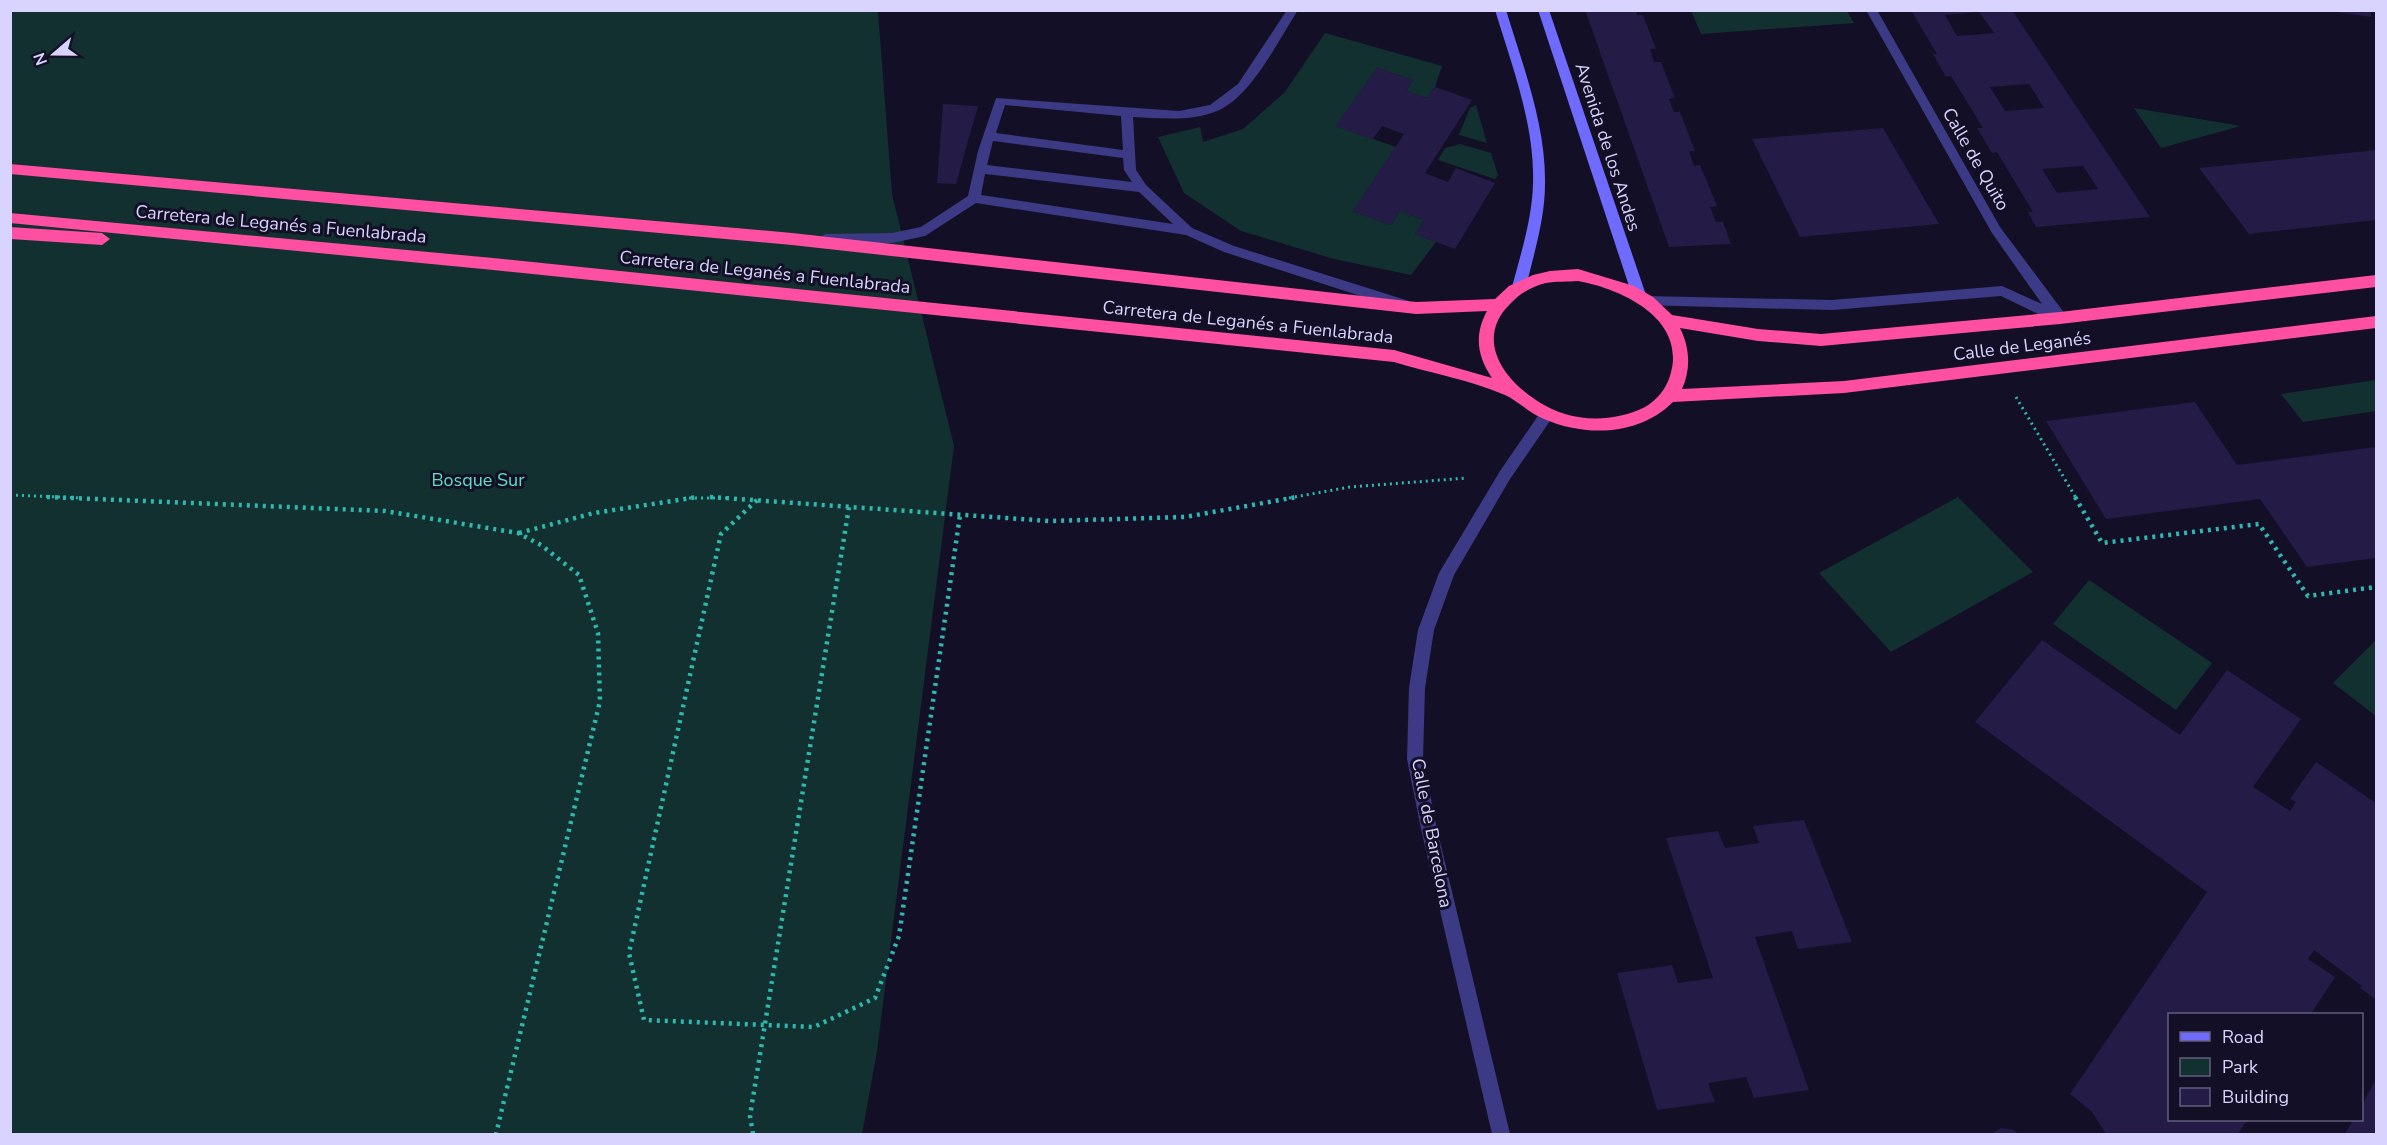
<svg xmlns="http://www.w3.org/2000/svg" width="2387" height="1145" font-family="'Nunito Sans',sans-serif">
<style>
.green{fill:#12302f}
.building{fill:#241b47;fill-rule:evenodd}
.lines{fill:none;stroke-linecap:round;stroke-linejoin:round}
.path-far1{stroke:#2fb8b0;stroke-width:3;stroke-dasharray:2 4;stroke-linecap:butt}
.path{stroke:#2fb8b0;stroke-width:4.5;stroke-dasharray:3 5;stroke-linecap:butt}
.lane{fill:#3d3a85;fill-rule:evenodd}
.street{fill:#3d3a85;fill-rule:evenodd}
.secondary{fill:#6f6bff;fill-rule:evenodd}
.highway{fill:#ff4fa3;fill-rule:evenodd}
.labels{text-anchor:middle;stroke-width:6;stroke-linejoin:round;paint-order:stroke}
.street-label{font-size:18px;fill:#d9d4ff;stroke:#130f26}
.park-label{font-size:18px;fill:#5fe0c0;stroke:#130f26}
</style>
<rect width="100%" height="100%" fill="#130f26"/>
<path class="green" d="M10 11H878L892 194 954 446 877 1051 862 1134H11Z
M1691 11H1847L1854 23 1701 34Z
M1325 33 1442 66 1435 87 1427 98 1406 91 1413 80 1377 68 1336 126 1396 147 1353 211 1391 225 1400 211 1424 220 1415 234 1436 242 1411 275 1334 259 1241 231 1184 193 1158 137 1200 127 1203 142 1243 129 1285 92Z
M1476 105 1487 143 1459 135 1470 108Z
M2134 108 2241 126 2161 148Z
M1460 144 1491 153 1498 175 1495 179 1438 160 1445 148Z
M2376 380V411L2303 422 2281 394Z
M1958 497 2033 572 1891 652 1819 573Z
M2089 580 2212 663 2176 710 2053 624Z
M2376 640V716L2333 683Z"/>
<path class="building" d="M1585 10H1636L1637 15H1643L1656 49H1650L1654 62H1661L1675 98 1669 99 1674 112H1680L1695 151H1689L1694 166 1700 165 1717 206 1710 207 1716 222H1723L1731 244 1669 247Z
M1911 10H2012L2150 217 2036 227 2028 212H2033L1997 152 1992 153 1977 128H1983L1951 76 1946 77 1933 54H1937ZM1979 12 1994 33 1957 36 1945 15ZM2029 84 2044 108 2005 111 1990 87ZM2083 166 2098 189 2057 193 2042 169Z
M2336 10H2370L2371 17 2336 12Z
M1377 68 1413 80 1406 91 1427 98 1435 87 1472 100 1425 173 1448 182 1456 168 1495 183 1455 249 1415 234 1424 220 1400 211 1391 225 1353 211 1404 134 1382 126 1373 139 1335 126Z
M943 104 978 106 956 184 937 183Z
M1883 128 1939 224 1800 237 1752 139Z
M2376 150V220L2249 234 2199 168Z
M2195 402 2237 465 2376 447V558L2307 567 2260 499 2106 519 2046 421Z
M2042 640 2180 735 2227 670 2301 719 2253 787 2290 811 2296 802 2290 799 2316 762 2376 803V1000L2360 988 2362 986 2314 950 2308 959 2335 977 2311 1014H2169V1119L2247 1120 2238 1134H2106L2092 1112 2070 1094 2207 892 1975 722Z
M1804 820 1852 942 1798 949 1792 931 1755 937 1809 1090 1754 1098 1746 1077 1708 1083 1715 1102 1657 1110 1617 973 1672 965 1678 983 1713 978 1666 838 1718 831 1725 848 1759 843 1753 826Z
M2376 1079V1134H2345L2353 1120H2362V1105Z
M2001 1128 2014 1130 2018 1134H1991Z"/>
<g class="lines">
<path class="path-far1" d="M2016 397 2076 498
M10 495 82 498
M689 498H731
M1289 498 1350 487 1467 478"/>
<path class="path" d="M47 497 385 511 518 533 541 545 579 575 598 633 600 701 496 1134
M710 497 1049 521 1185 517 1297 497
M2075 497 2102 543 2259 524 2308 596 2376 587
M757 500 721 534 629 953 644 1020 814 1027 875 998 899 936 960 515
M519 533 594 513 698 497
M753 1134 750 1116 849 507"/>
<path class="lane" d="M1287 10H1298C1278 41 1251 97 1217 111 1191 122 1160 118 1133 117L1136 170 1146 185 1192 228 1234 246 1409 301 1411 305 1409 309 1404 310 1224 252 1186 235 976 203 925 236 892 243 825 244 819 239 825 234 892 233 921 227 968 196 978 151 996 98 1179 111 1210 105 1238 84ZM1005 105 1121 116 1123 150 996 133ZM993 141 1123 158 1124 170 1132 182 987 165ZM985 174 1139 192 1173 224 981 195Z"/>
<path class="street" d="M1866 10H1877L2000 227 2065 314 2067 318 2065 322H2055L2001 296 1832 310 1642 305 1640 301 1647 296 1832 300 2002 286 2042 304 1992 233Z
M1547 408 1554 414 1552 418 1510 479 1454 575 1434 630 1425 688 1423 759 1437 829 1510 1134H1492L1421 829 1407 759 1409 688 1418 630 1439 573 1500 471 1542 410Z"/>
<path class="secondary" d="M1495 10H1506C1523 66 1546 125 1545 184 1545 219 1534 253 1526 287L1519 292 1512 287C1521 253 1532 219 1533 184 1535 125 1512 66 1495 10Z
M1538 10H1549L1646 295 1644 298 1639 300 1632 295Z"/>
<path class="highway" d="M10 164 792 233 1416 302 1495 299 1509 286 1533 275 1550 271 1578 269 1634 286 1653 297 1672 315 1758 329 1821 334 2060 312 2376 275V287L2060 324 1821 346 1758 341 1680 328C1690 348 1691 369 1682 389L1844 381 2376 316V328L1844 393 1673 402C1639 436 1585 437 1544 419 1529 413 1518 401 1505 395 1470 380 1430 373 1394 362L493 270 10 223V213L493 258 1394 350 1492 378C1477 356 1474 335 1487 311L1416 314 792 245 10 174ZM1578 281C1622 289 1688 319 1670 376 1666 389 1657 400 1645 407 1621 419 1591 422 1565 414 1521 400 1465 347 1511 303 1520 293 1533 286 1546 283 1556 281 1568 282 1578 281Z
M10 227 102 233 110 239 102 245 10 239Z"/>
</g>
<g class="labels">
<g class="street-label">
<text transform="translate(1608 147) rotate(72)" y="6">Avenida de los Andes</text>
<text transform="translate(1976 159) rotate(60)" y="6">Calle de Quito</text>
<text transform="translate(281 224) rotate(5)" y="6">Carretera de Leganés a Fuenlabrada</text>
<text transform="translate(765 272) rotate(6)" y="6">Carretera de Leganés a Fuenlabrada</text>
<text transform="translate(1248 322) rotate(6)" y="6">Carretera de Leganés a Fuenlabrada</text>
<text transform="translate(2022 346) rotate(-7)" y="6">Calle de Leganés</text>
<text transform="translate(1432 833) rotate(79)" y="6">Calle de Barcelona</text>
</g>
<g class="park-label">
<text x="478" y="486">Bosque Sur</text>
</g>
</g>
<rect width="2387" height="1145" fill="none" stroke="#d9d4ff" stroke-width="24"/>
<rect x="2168" y="1013" width="195" height="108" fill="#130f26" stroke="#625e7d" stroke-width="1.5"/>
<rect x="2180" y="1032" width="30" height="9" fill="#6f6bff" stroke="#625e7d" stroke-width="1.5"/>
<text x="2222" y="1043" font-size="18" fill="#d9d4ff">Road</text>
<rect x="2180" y="1058" width="30" height="18" fill="#12302f" stroke="#625e7d" stroke-width="1.5"/>
<text x="2222" y="1073" font-size="18" fill="#d9d4ff">Park</text>
<rect x="2180" y="1088" width="30" height="18" fill="#241b47" stroke="#625e7d" stroke-width="1.5"/>
<text x="2222" y="1103" font-size="18" fill="#d9d4ff">Building</text>
<g transform="translate(54 54) rotate(250)" stroke="#130f26" stroke-width="4.5" paint-order="stroke">
<path d="M0-4.5L10 22L0 15L-10 22Z" fill="#d9d4ff"/>
<text y="-9" font-size="16" font-weight="bold" text-anchor="middle" fill="#d9d4ff">N</text>
</g>
</svg>
